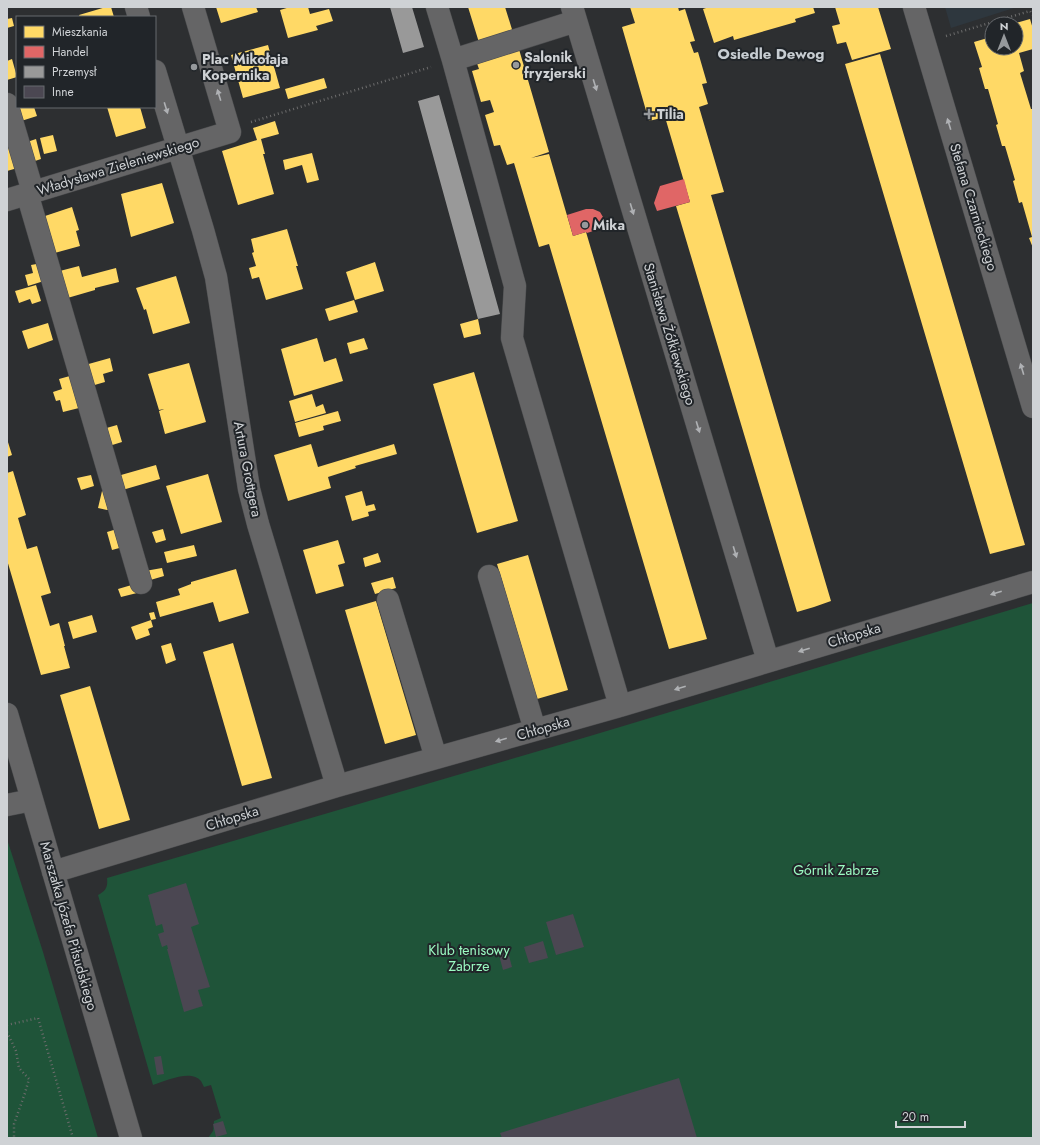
<svg xmlns="http://www.w3.org/2000/svg" width="1040" height="1145" font-family="Jost,sans-serif">
<style>
.built{fill:#2e373e}
.green{fill:#1f5439}
.homes{fill:#ffd966}
.shops{fill:#e06666}
.industry{fill:#999}
.building{fill:#4b4752}
.lines{fill:none;stroke-linecap:round;stroke-linejoin:round}
.minor-casing{stroke:#4b4c4e;stroke-width:23}
.path{stroke:#6c6c6c;stroke-width:2.5;stroke-dasharray:1 3;stroke-linecap:butt}
.minor{stroke:#656566;stroke-width:22}
.oneway{fill:#afb1b4}
.poi-dot{fill:#96999c;stroke:#212529;stroke-width:1.5}
.labels{text-anchor:middle;stroke-width:4;stroke-linejoin:round;paint-order:stroke}
.poi-label{font-size:14px;font-weight:bold;fill:#cfd2d5;stroke:#212529;text-anchor:start}
.street-label{font-size:14px;fill:#cfd2d5;stroke:#212529}
.park-label{font-size:14px;fill:#9bfbc2;stroke:#212529}
.neighbourhood-label{font-size:15px;font-weight:bold;fill:#c7cdd2;stroke:#212529}
</style>
<rect width="100%" height="100%" fill="#2d2f31"/>
<path class="built" d="M945 7H1017L951 28Z"/>
<path class="green" d="M1033 603V1138H208L213 1131 214 1121 221 1118 211 1085 204 1087C203 1085 202 1083 201 1081 191 1069 166 1081 153 1085L98 895C106 891 108 887 107 878L590 736Z
M7 839 43 952 98 1138H7Z"/>
<path class="homes" d="M106 7H111L114 17H80L79 15Z
M216 7H256L258 12 221 23Z
M290 7H308L310 14 329 9 333 21 316 26 318 30 288 38 280 10Z
M468 7H505L515 39H516L549 152 531 158 549 154 573 236 586 232 707 639 669 649 549 244 539 247 514 163 507 165 500 145 494 146 485 115 494 112 490 100 481 102 472 71 479 69 473 52 481 49Z
M630 7H678L679 11 685 9 695 41 690 42 694 53 698 52 707 83 702 84 708 104 699 107 724 192 711 195 831 601 814 607 797 612 676 206 690 202 665 117 649 121 622 27 635 23Z
M709 7H813L815 13 795 19 796 22 734 40 733 36 714 43 703 9Z
M835 7H878L891 49 852 60 846 42 837 44 832 26 840 24Z
M12 18 14 26 7 28V19Z
M1030 19 1033 29V49L1019 53 1024 71 1020 73 1031 109H1033V248L1029 238 1032 237 1022 202 1019 203 1013 181 1015 180 1005 146H1002L996 125 998 124 988 89H985L979 68 982 67 974 42 991 37 990 31 992 30V48H1016V23Z
M268 45 280 88 243 98 231 55Z
M880 54 1025 545 990 554 845 64Z
M12 59 17 77 7 80V61Z
M324 78 327 88 288 99 285 89Z
M17 107H34L37 116 18 122Z
M107 107H140L146 128 116 137Z
M275 121 279 134 261 139 265 154H263L274 194 238 205 222 151 257 140 253 128Z
M53 135 57 151 44 154 40 138Z
M36 139 41 159 29 163 24 143Z
M14 146 21 167 7 171V148Z
M312 153 319 180 307 183 302 165 285 170 283 160Z
M162 183 174 223 131 237 121 194Z
M72 207 79 230 76 231 80 246 51 254 39 218Z
M287 229 298 266H296L303 289 266 300 259 277 252 279 249 268 256 266 252 253 254 252 251 239Z
M375 262 384 291 355 300 346 272Z
M42 263 47 280 28 286 25 275 33 273 31 265Z
M79 266 82 277 116 268 119 282 95 288V290L64 299 56 272Z
M176 276 190 323 153 334 146 309 144 310 136 288Z
M36 285 41 301 32 304 30 299 19 303 15 291Z
M354 300 358 312 329 321 325 309Z
M478 319 481 334 464 338 460 324Z
M48 323 53 340 28 349 22 331Z
M317 338 324 362 336 358 343 381 294 396 281 349Z
M364 338 368 349 350 354 347 343Z
M110 358 113 371 103 374 105 382 91 386 85 365Z
M189 363 206 422 165 434 159 411 164 409 159 410 148 374Z
M474 372 518 521 477 533 433 384Z
M77 374 83 407 63 412 60 400 56 401 53 392 62 389 59 379Z
M312 394 316 407 323 404 326 413 295 422 289 401Z
M338 411 341 421 323 426 324 430 299 437 295 423Z
M117 425 122 442 109 446 103 429Z
M7 439 12 455 7 457Z
M311 444 318 467 394 444 397 454 355 466 356 468 328 477 331 488 288 501 274 455Z
M156 465 160 479 119 491 114 477Z
M13 471 26 515 18 518 27 549 37 546 51 593 41 596 50 626 59 623 65 646H64L70 668 41 675 7 560V473Z
M208 474 222 522 181 534 166 486Z
M91 475 94 486 81 490 77 478Z
M102 491 111 493 117 507 107 510 98 508Z
M362 491 366 506 374 504 376 510 368 512 369 516 352 521 345 496Z
M117 529 123 547 112 550 107 532Z
M163 529 166 540 156 543 152 532Z
M338 540 345 563 338 565 344 586 316 594 303 550Z
M194 545 197 556 167 563 164 552Z
M378 553 381 562 365 567 363 558Z
M528 555 568 690 537 699 497 564Z
M162 568 164 576 147 581 145 571Z
M236 569 249 613 219 622 213 602 160 617 156 602 180 595 178 589 191 584V582Z
M393 577 396 588 375 594 371 583Z
M135 584 137 593 121 597 118 589Z
M376 601 416 735 385 744 345 610Z
M154 612 156 619 151 620 153 627 148 629 150 635 136 640 131 627 151 620 149 613Z
M92 615 97 632 73 639 68 622Z
M171 643 176 660 166 664 161 646Z
M233 643 272 778 242 786 203 652Z
M90 686 130 820 99 829 60 695Z"/>
<path class="shops" d="M684 179 690 202 657 211 654 203 660 186Z
M586 209H593L600 212 603 217 606 227 587 233 586 232 573 236 567 215Z"/>
<path class="industry" d="M390 7H412L424 47 403 53Z
M439 95 500 314 478 319 418 101Z"/>
<path class="building" d="M186 883 199 924 191 927 210 987 198 990 203 1006 184 1012 167 949H168L167 945 162 947 158 934 164 932 162 924 156 926 148 895Z
M573 914 584 947 556 955 546 922Z
M543 941 548 958 529 963 524 947Z
M508 952 512 967 503 970 499 955Z
M161 1056 164 1074 157 1075 154 1057Z
M679 1078 697 1138H502L500 1133Z
M223 1121 227 1134 216 1137 213 1124Z"/>
<g class="lines">
<defs>
<path id="minor" d="M136 7 139 17
M437 7 453 60 515 286 512 338 620 706
M572 7 768 661
M914 7 1033 407
M453 60 576 21
M155 71 203 230 216 277 249 489 258 524 337 786
M7 104 33 192
M27 193 141 583
M7 200 230 132 193 7
M489 576 535 730
M388 600 436 758
M7 714 131 1138
M7 805 32 800
M53 872 337 786 620 706 1033 582"/>
</defs>
<use href="#minor" class="minor-casing"/>
<path class="path" d="M946 36 1030 11 1033 15
M251 122 431 67
M7 1025 38 1018 73 1138
M7 1032 16 1051 19 1068 29 1079 25 1093 14 1124V1138"/>
<use href="#minor" class="minor"/>
</g>
<defs><path id="oneway-solid" d="M-6-.8H1V-3.2L6.5 0L1 3.2V.8H-6Z"/></defs>
<g class="oneway">
<use href="#oneway-solid" transform="translate(595 85) rotate(73)"/>
<use href="#oneway-solid" transform="translate(219 95) rotate(-107)"/>
<use href="#oneway-solid" transform="translate(166 108) rotate(73)"/>
<use href="#oneway-solid" transform="translate(949 124) rotate(-107)"/>
<use href="#oneway-solid" transform="translate(632 209) rotate(73)"/>
<use href="#oneway-solid" transform="translate(1022 369) rotate(-107)"/>
<use href="#oneway-solid" transform="translate(698 427) rotate(73)"/>
<use href="#oneway-solid" transform="translate(735 552) rotate(73)"/>
<use href="#oneway-solid" transform="translate(996 593) rotate(163)"/>
<use href="#oneway-solid" transform="translate(804 650) rotate(163)"/>
<use href="#oneway-solid" transform="translate(680 688) rotate(163)"/>
<use href="#oneway-solid" transform="translate(501 740) rotate(164)"/>
</g>
<g class="poi-dot">
<circle cx="516" cy="65" r="4"/>
<circle cx="194" cy="67" r="4"/>
<path d="M647 108h4v4h4v4h-4v4h-4v-4h-4v-4h4z"/>
<circle cx="585" cy="225" r="4"/>
</g>
<g class="labels">
<g class="poi-label">
<text x="524" y="62">Salonik<tspan x="524" dy="16">fryzjerski</tspan></text>
<text x="202" y="64">Plac Mikołaja<tspan x="202" dy="16">Kopernika</tspan></text>
<text x="657" y="119">Tilia</text>
<text x="593" y="230">Mika</text>
</g>
<g class="street-label">
<text transform="translate(118 166) rotate(-17)" y="5">Władysława Zieleniewskiego</text>
<text transform="translate(974 207) rotate(73)" y="5">Stefana Czarnieckiego</text>
<text transform="translate(670 334) rotate(73)" y="5">Stanisława Żółkiewskiego</text>
<text transform="translate(248 469) rotate(79)" y="5">Artura Grottgera</text>
<text transform="translate(854 635) rotate(-17)" y="5">Chłopska</text>
<text transform="translate(543 728) rotate(-16)" y="5">Chłopska</text>
<text transform="translate(232 818) rotate(-17)" y="5">Chłopska</text>
<text transform="translate(69 926) rotate(74)" y="5">Marszałka Józefa Piłsudskiego</text>
</g>
<g class="park-label">
<text x="836" y="875">Górnik Zabrze</text>
<text x="469" y="955">Klub tenisowy<tspan x="469" dy="16">Zabrze</tspan></text>
</g>
<g class="neighbourhood-label">
<text x="771" y="59">Osiedle Dewog</text>
</g>
</g>
<rect width="1040" height="1145" fill="none" stroke="#cfd2d5" stroke-width="16"/>
<rect x="16" y="16" width="140" height="92" fill="#212529" stroke="#676a6e"/>
<rect x="24" y="26" width="20" height="12" fill="#ffd966" stroke="#676a6e"/>
<text x="52" y="36" font-size="12" fill="#cfd2d5">Mieszkania</text>
<rect x="24" y="46" width="20" height="12" fill="#e06666" stroke="#676a6e"/>
<text x="52" y="56" font-size="12" fill="#cfd2d5">Handel</text>
<rect x="24" y="66" width="20" height="12" fill="#999999" stroke="#676a6e"/>
<text x="52" y="76" font-size="12" fill="#cfd2d5">Przemysł</text>
<rect x="24" y="86" width="20" height="12" fill="#4b4752" stroke="#676a6e"/>
<text x="52" y="96" font-size="12" fill="#cfd2d5">Inne</text>
<g transform="translate(1004 36)"><circle r="19" fill="#212529" stroke="#676a6e"/>
<path d="M0-3L7 15L0 10L-7 15Z" fill="#96999c"/>
<text y="-6" font-size="11" font-weight="bold" text-anchor="middle" fill="#cfd2d5">N</text>
</g>
<path d="M896 1121v6h69v-6" fill="none" stroke="#cfd2d5" stroke-width="2"/>
<text x="902" y="1121" font-size="12" fill="#cfd2d5" stroke="#212529" stroke-width="3" paint-order="stroke">20 m</text>
</svg>
